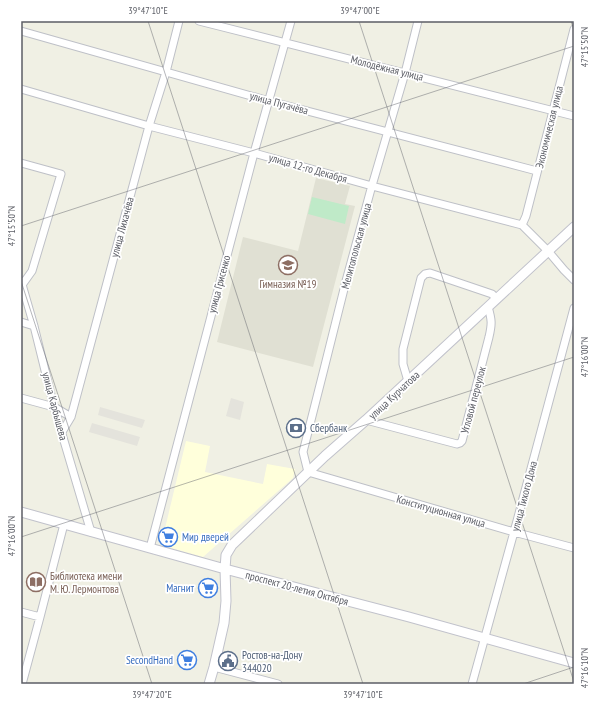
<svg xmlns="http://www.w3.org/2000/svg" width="595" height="705" font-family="'PT Sans Narrow',sans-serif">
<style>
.commercial{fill:#ffffdb}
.industrial{fill:#e4e3dc}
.education{fill:#e0e0d3}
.green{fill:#bfeac8}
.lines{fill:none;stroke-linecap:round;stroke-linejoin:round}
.street-casing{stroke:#bec0c7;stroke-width:9}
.secondary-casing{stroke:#c1c2cb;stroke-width:11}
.street{stroke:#fff;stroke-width:7}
.secondary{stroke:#fff;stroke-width:9}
.ticks{fill:none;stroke:#5c5e66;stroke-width:1;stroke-opacity:0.45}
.labels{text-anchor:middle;stroke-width:3.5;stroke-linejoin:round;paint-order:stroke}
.street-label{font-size:11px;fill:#5c5e66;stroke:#fff}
.education-label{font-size:11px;fill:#785e54;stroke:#fff}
.service-label{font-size:11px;fill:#4e5e75;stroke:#fff;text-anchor:start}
.shop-label{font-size:11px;fill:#366cbe;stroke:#fff;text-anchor:end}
.neatline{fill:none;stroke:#5c5e66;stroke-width:1.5}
.ticks-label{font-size:10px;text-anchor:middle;fill:#5c5e66}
</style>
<rect width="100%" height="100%" fill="#f0f0e4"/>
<path class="commercial" d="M186 441 210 446 205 472 263 484 267 464 295 469 293 478 203 557 161 545Z"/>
<path class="industrial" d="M231 398 244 402 240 420 226 416Z
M100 407 145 420 142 428 98 415Z
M92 423 140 437 137 446 89 432Z"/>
<path class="education" d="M316 178 350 186 345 204 355 206 313 367 217 342 243 237 298 251Z"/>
<path class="green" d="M312 197 349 206 345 224 308 214Z"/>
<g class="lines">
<defs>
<path id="street" d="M199 21 574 116
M418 21 405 73 371 189 346 281 324 369 303 452 308 472 514 532 574 548
M21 31 269 101 537 171
M21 89 149 126 254 153 372 186 522 225 548 251 564 270 574 280
M21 163 61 174 32 271 22 285
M522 225 526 216 574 29
M21 281 34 326 54 407 91 532
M21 322 34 326
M408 381 403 364V349L421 278 425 274 430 273 492 294 497 299
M21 398 54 407 71 417
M366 420 457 444 460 443 462 441 489 337C492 324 492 320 488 307
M62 432 71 417 149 126 166 72 179 21
M150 548 254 153 291 21
M21 612 40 617
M214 667 278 684
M22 684 40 617 64 524
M472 684 514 532 574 308"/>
<path id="secondary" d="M21 512 225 569 409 617 574 663
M209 684 214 667 224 623 226 601 225 569 226 555 232 545 325 456 366 420 574 227"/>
</defs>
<use href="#street" class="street-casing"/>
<use href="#secondary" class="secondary-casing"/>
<use href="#street" class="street"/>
<use href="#secondary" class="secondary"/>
</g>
<path class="ticks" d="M148 21 363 684M359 21 574 682M571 21 574 31M21 226 574 46M21 281 152 684M21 537 574 357M523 684 574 667"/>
<defs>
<symbol id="school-ring" viewBox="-11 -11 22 22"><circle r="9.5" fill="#fff" stroke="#8d6e63" stroke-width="1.5"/><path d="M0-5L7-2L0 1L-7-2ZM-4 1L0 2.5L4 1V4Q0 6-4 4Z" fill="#8d6e63"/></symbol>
<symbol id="bank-ring" viewBox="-11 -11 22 22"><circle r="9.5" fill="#fff" stroke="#5c6f8a" stroke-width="1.5"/><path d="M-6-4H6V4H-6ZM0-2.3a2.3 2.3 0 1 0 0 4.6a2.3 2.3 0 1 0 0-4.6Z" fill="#5c6f8a"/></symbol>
<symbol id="supermarket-ring" viewBox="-11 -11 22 22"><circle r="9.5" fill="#fff" stroke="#3f7fe0" stroke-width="1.5"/><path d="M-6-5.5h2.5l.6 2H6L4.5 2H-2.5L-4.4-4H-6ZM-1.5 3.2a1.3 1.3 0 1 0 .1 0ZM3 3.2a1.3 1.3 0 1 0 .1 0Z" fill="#3f7fe0"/></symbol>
<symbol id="library-ring" viewBox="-11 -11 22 22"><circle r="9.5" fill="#fff" stroke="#8d6e63" stroke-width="1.5"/><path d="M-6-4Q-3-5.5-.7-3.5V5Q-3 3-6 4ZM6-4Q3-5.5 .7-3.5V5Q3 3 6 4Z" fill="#8d6e63"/></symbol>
<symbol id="civic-ring" viewBox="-11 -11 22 22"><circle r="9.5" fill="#fff" stroke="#5c6f8a" stroke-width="1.5"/><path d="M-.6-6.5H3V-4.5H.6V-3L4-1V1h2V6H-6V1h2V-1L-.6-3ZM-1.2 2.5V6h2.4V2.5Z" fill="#5c6f8a"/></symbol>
</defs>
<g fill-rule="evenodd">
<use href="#school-ring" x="277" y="254" width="22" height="22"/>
<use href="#bank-ring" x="285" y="417" width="22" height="22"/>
<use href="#supermarket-ring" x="157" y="526" width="22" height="22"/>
<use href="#library-ring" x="25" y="571" width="22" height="22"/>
<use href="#supermarket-ring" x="197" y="577" width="22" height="22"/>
<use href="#supermarket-ring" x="176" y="649" width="22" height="22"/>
<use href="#civic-ring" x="217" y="650" width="22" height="22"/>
</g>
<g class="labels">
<g class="street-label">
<text transform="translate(387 68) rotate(14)" y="4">Молодёжная улица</text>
<text transform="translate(279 103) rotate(15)" y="4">улица Пугачёва</text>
<text transform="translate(549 127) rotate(-76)" y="4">Экономическая улица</text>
<text transform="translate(308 168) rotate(16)" y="4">улица 12-го Декабря</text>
<text transform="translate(122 227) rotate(-75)" y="4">улица Лихачёва</text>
<text transform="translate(356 246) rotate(-75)" y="4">Мелитопольская улица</text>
<text transform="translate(219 284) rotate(-75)" y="4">улица Грисенко</text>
<text transform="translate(394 395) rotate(-43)" y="4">улица Курчатова</text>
<text transform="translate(473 400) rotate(-75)" y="4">Угловой переулок</text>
<text transform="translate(55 406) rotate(75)" y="4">улица Карбышева</text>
<text transform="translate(524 496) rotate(-75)" y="4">улица Тихого Дона</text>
<text transform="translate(441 511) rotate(16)" y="4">Конституционная улица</text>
<text transform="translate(297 588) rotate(15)" y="4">проспект 20-летия Октября</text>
</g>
<g class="education-label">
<text x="288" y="288">Гимназия №19</text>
<text x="50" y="580" text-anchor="start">Библиотека имени<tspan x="50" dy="13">М. Ю. Лермонтова</tspan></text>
</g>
<g class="service-label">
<text x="310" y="432">Сбербанк</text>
<text x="242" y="659">Ростов-на-Дону<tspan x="242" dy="13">344020</tspan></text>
</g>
<g class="shop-label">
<text x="182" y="541" text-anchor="start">Мир дверей</text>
<text x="194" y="592">Магнит</text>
<text x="173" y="664">SecondHand</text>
</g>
</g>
<rect width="595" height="705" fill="none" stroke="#ffffff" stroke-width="44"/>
<rect x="22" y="22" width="551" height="661" class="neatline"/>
<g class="ticks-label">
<text x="148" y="14">39°47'10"E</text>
<text x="360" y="14">39°47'00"E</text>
<text transform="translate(584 47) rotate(-90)" y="4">47°15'50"N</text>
<text transform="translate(11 226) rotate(-90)" y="4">47°15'50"N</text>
<text transform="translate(584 357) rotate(-90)" y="4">47°16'00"N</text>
<text transform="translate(11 536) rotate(-90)" y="4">47°16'00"N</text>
<text transform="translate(584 668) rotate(-90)" y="4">47°16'10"N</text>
<text x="152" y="698">39°47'20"E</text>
<text x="363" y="698">39°47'10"E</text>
</g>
</svg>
